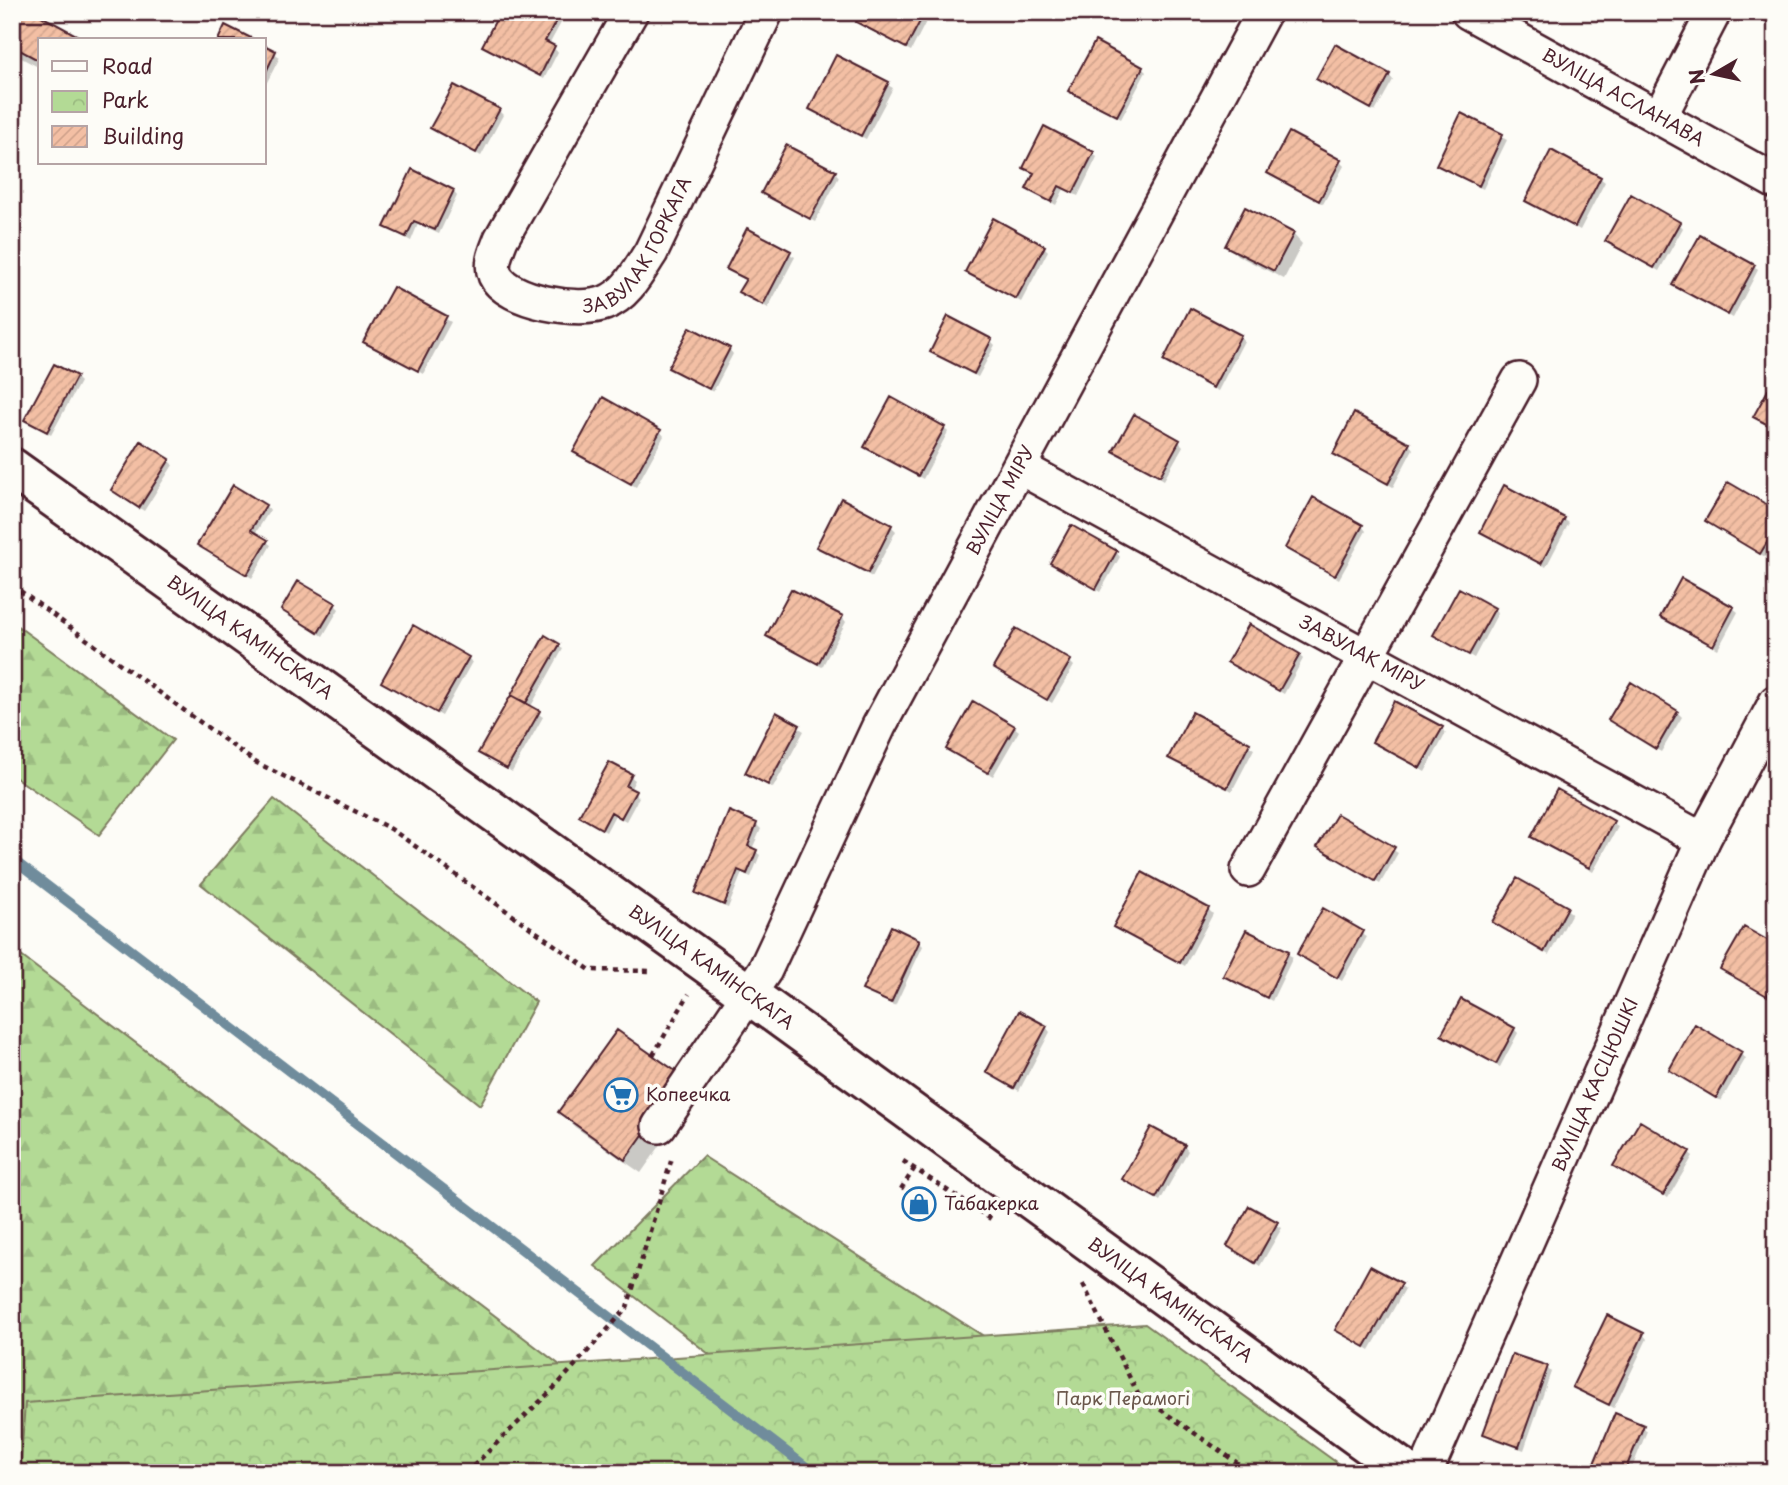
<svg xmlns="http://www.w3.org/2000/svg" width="1788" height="1485" font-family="'Playpen Sans',sans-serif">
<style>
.forest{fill:url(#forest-firs);stroke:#7e7c60;stroke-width:2}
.park{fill:url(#park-crowns);stroke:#7e7c60;stroke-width:2}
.shadow{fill:#0003}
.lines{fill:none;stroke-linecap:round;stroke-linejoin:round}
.stream{stroke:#6f8c9c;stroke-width:10}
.building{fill:url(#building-hatch);stroke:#4a1f2b;stroke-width:2}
.minor-casing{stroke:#4a1f2b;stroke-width:38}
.major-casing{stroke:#4a1f2b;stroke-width:44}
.path{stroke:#4a1f2b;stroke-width:4.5;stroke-dasharray:5 5;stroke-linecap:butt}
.minor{stroke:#fdfcf7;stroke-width:33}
.major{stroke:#fdfcf7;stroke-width:38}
.labels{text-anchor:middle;stroke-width:7;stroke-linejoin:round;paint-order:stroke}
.street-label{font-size:18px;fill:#4a1f2b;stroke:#fdfcf7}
.poi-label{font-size:18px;fill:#4a1f2b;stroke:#fdfcf7;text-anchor:start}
.park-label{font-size:18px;fill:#6a574b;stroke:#fdfcf7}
</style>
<defs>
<pattern id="forest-firs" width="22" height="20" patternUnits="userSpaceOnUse" patternTransform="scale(1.75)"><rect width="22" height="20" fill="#b3da95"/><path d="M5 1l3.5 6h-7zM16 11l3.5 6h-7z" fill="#9bbb81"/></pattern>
<pattern id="park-crowns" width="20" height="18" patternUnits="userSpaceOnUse" patternTransform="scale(1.75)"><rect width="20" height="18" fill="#b3da95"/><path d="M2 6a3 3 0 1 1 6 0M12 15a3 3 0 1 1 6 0" fill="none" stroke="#9bbb81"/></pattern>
<pattern id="building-hatch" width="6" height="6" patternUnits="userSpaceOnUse" patternTransform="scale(1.75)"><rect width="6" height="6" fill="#f3bfa4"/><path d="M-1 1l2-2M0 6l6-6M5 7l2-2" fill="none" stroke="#d2a48d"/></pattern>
</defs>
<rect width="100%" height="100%" fill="#fdfcf7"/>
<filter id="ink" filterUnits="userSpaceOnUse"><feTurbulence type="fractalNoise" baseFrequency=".0143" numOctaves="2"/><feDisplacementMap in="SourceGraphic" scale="14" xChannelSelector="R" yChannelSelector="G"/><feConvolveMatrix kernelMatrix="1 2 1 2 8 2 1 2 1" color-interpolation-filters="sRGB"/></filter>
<g filter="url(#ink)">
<path class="forest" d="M12 622 173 740 99 835 12 775Z
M274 799 536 1002 480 1105 201 884Z
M12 949 702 1473H12Z
M703 1156 1197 1473H863L595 1266Z"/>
<path class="park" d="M1145 1324 1351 1473H20L25 1403Z"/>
<path class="shadow" d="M12 12 79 38 81 40H40V68L12 53Z
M863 12H931L911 51 862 26 858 22Z
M1152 12H1178L1172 23Z
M558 17 562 21 549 45 558 52 544 79 484 45Z
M264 47 280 57 264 88Z
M1776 48V60L1772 56Z
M837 57 893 88 866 139 811 109Z
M1142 68 1146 72 1121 119 1070 90Z
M1389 75 1393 80 1375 112 1318 79Z
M499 111 503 115 481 156 432 128Z
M1462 116 1507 140 1483 189 1438 165Z
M1093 153 1097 157 1078 196 1064 189 1056 205 1028 189 1036 175 1025 167Z
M1340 162 1344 166 1323 204 1269 173Z
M835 172 839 177 815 222 763 193Z
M1600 178 1605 182 1580 230 1527 200Z
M453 191 457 196 439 234 418 224 411 241 386 227Z
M1679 223 1683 228 1659 271 1607 240Z
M748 230 795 257 768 308 741 292 747 280 728 268Z
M1293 234 1302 244 1284 279 1237 255 1228 245Z
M1044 247 1048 251 1021 302 967 271Z
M1754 266 1758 270 1733 318 1675 285Z
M394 290 451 322 423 374 366 342Z
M1240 336 1244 341 1218 391 1165 361Z
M990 340 995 345 978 377 932 351Z
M729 349 733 354 713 392 671 368Z
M76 378 80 382 51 435 26 420Z
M944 428 948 432 923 479 866 447Z
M660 431 664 436 636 487 575 451Z
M1179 442 1183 446 1164 480 1116 450Z
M1409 444 1413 449 1393 487 1335 453Z
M168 460 173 465 144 511 113 490Z
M265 506 270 510 255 534 271 545 252 578 204 549Z
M1776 512V539L1765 557 1707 521Z
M1564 519 1569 523 1546 567 1482 531Z
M891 526 896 531 872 577 818 547Z
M1362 526 1366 531 1339 579 1287 548Z
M1116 552 1120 557 1100 592 1052 563Z
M335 605 339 609 323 636 283 610Z
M1733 608 1738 612 1718 649 1662 616Z
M1494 609 1498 613 1474 658 1436 635Z
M842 617 846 622 822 667 768 636Z
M545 638 563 649 530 708 543 717 512 772 480 752Z
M1299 655 1303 659 1284 694 1229 662Z
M468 658 472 662 442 716 383 682Z
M1070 662 1074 666 1052 703 995 668Z
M1677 712 1682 717 1661 752 1615 724Z
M777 715 804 731 773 788 747 772Z
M1192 715 1254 749 1232 791 1171 757Z
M1014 727 1019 731 993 776 952 753Z
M1442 729 1446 733 1425 772 1374 741Z
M630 776 635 780 630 790 639 797 626 821 615 815 606 832 581 816Z
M1558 792 1618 827 1593 872 1533 836Z
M1337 816 1398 853 1380 884 1319 847Z
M756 824 761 829 752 849 760 855 751 877 742 873 728 908 702 897 697 893Z
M1518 880 1572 913 1549 955 1494 922Z
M1208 909 1213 914 1185 966 1115 927Z
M1324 911 1367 937 1342 981 1299 954Z
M1246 932 1293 957 1272 1001 1225 976Z
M919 942 923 946 895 1006 864 989Z
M1776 947V991L1772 999 1722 969Z
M1046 1027 1050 1032 1019 1091 988 1072Z
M1696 1027 1746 1058 1721 1101 1671 1070Z
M1514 1029 1518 1033 1500 1067 1443 1035Z
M697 1093 641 1173 575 1127 560 1112Z
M1184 1146 1188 1151 1160 1201 1124 1179Z
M1688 1152 1693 1156 1668 1198 1615 1166Z
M1250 1208 1282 1228 1260 1266 1229 1246Z
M1400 1285 1405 1289 1370 1350 1337 1330Z
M1643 1334 1647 1339 1614 1408 1575 1386Z
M1547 1368 1551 1372 1524 1450 1490 1438 1485 1434Z
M1643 1427 1647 1431 1630 1473H1592Z"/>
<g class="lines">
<path class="stream" d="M12 859 814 1473"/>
</g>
<path class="building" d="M12 12H34L80 37 79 40H40V61L12 46Z
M500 12H552L559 16 545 41 555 46 540 76 482 46Z
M861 12H925L906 48 856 22Z
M225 25 255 40H218Z
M1095 41 1143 67 1117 116 1068 91Z
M1335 44 1390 74 1371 109 1316 79Z
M264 45 276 51 264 76Z
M836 55 889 82 861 136 809 109Z
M454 85 500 109 476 153 430 128Z
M1461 113 1503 134 1479 186 1436 165Z
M1044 126 1094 152 1073 193 1059 186 1051 202 1026 189 1034 173 1023 168Z
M1289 132 1341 160 1319 201 1267 173Z
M786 145 836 171 810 219 761 193Z
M1551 150 1601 177 1575 227 1525 201Z
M412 169 454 190 435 230 414 221 406 237 384 227Z
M1631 194 1680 222 1654 268 1605 241Z
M1245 207 1294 233 1274 271 1225 246Z
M993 218 1045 246 1016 299 965 272Z
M747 228 791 251 763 305 738 292 746 279 726 269Z
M1700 235 1755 265 1728 315 1672 285Z
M393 287 447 316 418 371 363 342Z
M1190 308 1241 335 1213 388 1163 361Z
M948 316 992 339 974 374 930 352Z
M690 327 730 348 709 389 668 368Z
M54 364 77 376 47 432 24 420Z
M1773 381 1776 383V429L1753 417Z
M603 397 661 430 631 484 573 452Z
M891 397 945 427 918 476 864 447Z
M1354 413 1410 443 1388 484 1333 454Z
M1134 414 1180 440 1160 476 1113 451Z
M141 441 170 459 139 508 111 490Z
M1728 482 1776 510V528L1760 554 1705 521Z
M233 485 266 505 251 530 268 540 247 575 197 545Z
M1504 485 1565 518 1541 564 1480 532Z
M1313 497 1363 525 1335 576 1285 548Z
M841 498 892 525 868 573 816 547Z
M1071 525 1117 551 1096 589 1050 563Z
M1681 578 1734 607 1713 646 1660 617Z
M298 581 336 603 318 633 281 610Z
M1459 588 1495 608 1469 655 1433 635Z
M791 589 843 616 818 664 766 636Z
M1249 624 1300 654 1279 691 1227 662Z
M413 625 469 657 437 713 381 682Z
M1016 628 1071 660 1047 700 993 668Z
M545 635 560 644 526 703 511 695Z
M1631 682 1678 711 1656 749 1608 720Z
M511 695 540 711 507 769 478 753Z
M973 701 1015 726 988 773 946 749Z
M1394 701 1443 727 1420 768 1372 742Z
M776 712 800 725 768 785 745 773Z
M1192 712 1250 743 1227 788 1168 758Z
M609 762 632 774 626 786 636 791 621 818 611 812 602 829 579 816Z
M1557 789 1614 821 1589 868 1531 837Z
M729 811 757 823 748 846 757 850 747 874 738 870 724 905 695 893Z
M1337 814 1395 847 1375 881 1317 847Z
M1776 865V885L1767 881Z
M1142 872 1209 908 1180 963 1113 927Z
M1517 878 1568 907 1544 952 1492 922Z
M1323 908 1363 931 1337 978 1297 954Z
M891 926 920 940 891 1003 862 990Z
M1744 927 1776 945V980L1767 996 1720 969Z
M1246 930 1289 951 1267 998 1223 976Z
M1461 999 1515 1028 1496 1064 1441 1035Z
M1019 1011 1047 1026 1014 1088 986 1072Z
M1695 1024 1742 1052 1716 1098 1669 1070Z
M617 1030 684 1077 625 1160 558 1112Z
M1640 1121 1690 1151 1663 1195 1613 1166Z
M1151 1127 1185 1145 1156 1198 1122 1179Z
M1776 1144V1166L1767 1162Z
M1249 1206 1278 1222 1255 1263 1227 1246Z
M1370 1266 1402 1283 1365 1347 1335 1330Z
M1607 1315 1644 1333 1609 1405 1572 1387Z
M1512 1354 1548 1366 1519 1447 1483 1434Z
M1615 1413 1644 1425 1624 1473H1590Z"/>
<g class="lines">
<defs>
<g id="minor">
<path id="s1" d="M631 12 501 239C497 250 490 263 495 275 507 302 580 313 605 303 627 295 639 270 651 252L766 12"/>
<path id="s2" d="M1468 12 1776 182"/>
<path d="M1660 116 1714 12"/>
<path id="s3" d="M1021 468 1703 840"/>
<path d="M1248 870 1519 380"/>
<path id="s4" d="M659 1126 765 970 879 726 1264 12"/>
<path id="s5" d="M1425 1473 1703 840 1776 702"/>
</g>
<g id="major">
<path id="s6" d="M12 468 707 964 1408 1473"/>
</g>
</defs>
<use href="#minor" class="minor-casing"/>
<use href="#major" class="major-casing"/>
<path class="path" d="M12 585 255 762 391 829 590 970 653 971
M653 1055 689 994
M903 1161 994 1221
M901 1189 916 1166
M1083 1284 1138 1394 1252 1473
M466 1473 558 1384 627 1308 672 1158"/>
<use href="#minor" class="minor"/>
<use href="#major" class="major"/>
</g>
</g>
<defs>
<symbol id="supermarket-ring" viewBox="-11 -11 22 22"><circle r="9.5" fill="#fdfcf7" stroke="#1f6fb2" stroke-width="1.5"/><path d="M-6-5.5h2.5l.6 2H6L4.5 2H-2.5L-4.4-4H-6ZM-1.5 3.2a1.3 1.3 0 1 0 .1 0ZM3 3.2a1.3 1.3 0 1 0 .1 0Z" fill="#1f6fb2"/></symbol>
<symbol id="shop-ring" viewBox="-11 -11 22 22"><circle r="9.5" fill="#fdfcf7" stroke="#1f6fb2" stroke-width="1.5"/><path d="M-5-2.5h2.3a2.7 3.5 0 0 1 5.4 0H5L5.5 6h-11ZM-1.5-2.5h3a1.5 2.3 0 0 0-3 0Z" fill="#1f6fb2"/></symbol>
</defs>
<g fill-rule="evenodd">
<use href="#supermarket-ring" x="602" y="1076" width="38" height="38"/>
<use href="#shop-ring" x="900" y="1185" width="38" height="38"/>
</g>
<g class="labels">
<g class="street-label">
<text dy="6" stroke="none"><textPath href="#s2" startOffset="177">ВУЛІЦА АСЛАНАВА</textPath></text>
<text dy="6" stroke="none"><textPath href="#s1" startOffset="483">ЗАВУЛАК ГОРКАГА</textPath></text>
<text dy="6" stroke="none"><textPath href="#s4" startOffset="714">ВУЛІЦА МІРУ</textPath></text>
<text dy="6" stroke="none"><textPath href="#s6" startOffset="292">ВУЛІЦА КАМІНСКАГА</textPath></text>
<text dy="6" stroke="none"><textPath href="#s3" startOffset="388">ЗАВУЛАК МІРУ</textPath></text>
<text dy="6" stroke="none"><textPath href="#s6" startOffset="859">ВУЛІЦА КАМІНСКАГА</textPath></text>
<text dy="6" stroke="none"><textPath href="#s5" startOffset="424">ВУЛІЦА КАСЦЮШКІ</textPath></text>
<text dy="6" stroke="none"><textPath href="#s6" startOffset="1426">ВУЛІЦА КАМІНСКАГА</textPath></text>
</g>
<g class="poi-label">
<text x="646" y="1101">Копеечка</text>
<text x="944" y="1210">Табакерка</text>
</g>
<g class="park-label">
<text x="1123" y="1405">Парк Перамогі</text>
</g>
</g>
<rect width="1788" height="1485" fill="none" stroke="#fdfcf7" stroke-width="42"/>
<rect x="21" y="21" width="1746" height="1443" fill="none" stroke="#4a1f2b" stroke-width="2.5" filter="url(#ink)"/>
<rect x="38" y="38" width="228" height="126" fill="#fdfcf7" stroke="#b5a4a5" stroke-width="2"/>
<rect x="52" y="61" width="35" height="10" fill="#fdfcf7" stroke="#b5a4a5" stroke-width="2"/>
<text x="102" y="74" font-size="21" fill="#4a1f2b">Road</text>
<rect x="52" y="91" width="35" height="21" fill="url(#park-crowns)" stroke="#b5a4a5" stroke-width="2"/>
<text x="102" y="108" font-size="21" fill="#4a1f2b">Park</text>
<rect x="52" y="126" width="35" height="21" fill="url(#building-hatch)" stroke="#b5a4a5" stroke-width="2"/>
<text x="102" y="144" font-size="21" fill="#4a1f2b">Building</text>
<g transform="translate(1714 74) rotate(261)" stroke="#fdfcf7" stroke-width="5" paint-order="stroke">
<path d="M0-5L12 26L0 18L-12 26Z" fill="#4a1f2b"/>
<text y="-10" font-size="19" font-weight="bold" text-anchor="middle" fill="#4a1f2b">N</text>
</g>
</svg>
